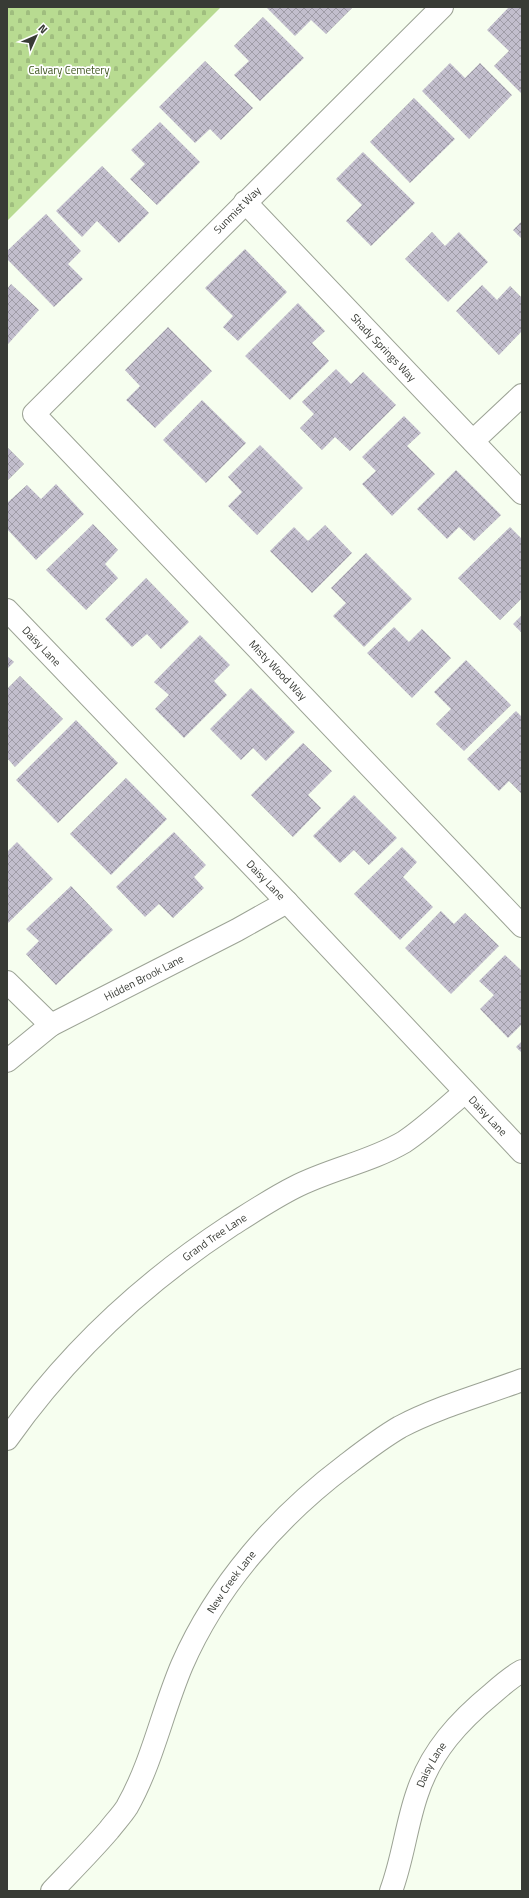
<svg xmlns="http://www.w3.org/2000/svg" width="529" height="1898" font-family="'Titillium Web',sans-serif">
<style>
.cemetery{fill:url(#cemetery-stones)}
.building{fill:url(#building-cross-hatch)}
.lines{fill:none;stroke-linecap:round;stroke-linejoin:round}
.minor-casing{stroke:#9ca395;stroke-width:24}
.minor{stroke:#fff;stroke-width:22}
.labels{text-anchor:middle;stroke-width:3.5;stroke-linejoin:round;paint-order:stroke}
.park-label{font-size:11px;fill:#3e551f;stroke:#fff}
.street-label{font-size:11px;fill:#383b35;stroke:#fff}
</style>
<defs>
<pattern id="cemetery-stones" width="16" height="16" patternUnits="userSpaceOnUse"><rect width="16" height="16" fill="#b8db91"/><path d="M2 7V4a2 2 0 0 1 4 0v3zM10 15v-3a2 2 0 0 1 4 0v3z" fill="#9fbd7e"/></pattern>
<pattern id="building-cross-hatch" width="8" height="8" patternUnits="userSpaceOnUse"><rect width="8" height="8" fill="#c2becd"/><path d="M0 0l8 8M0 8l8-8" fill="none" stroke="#9f9ca7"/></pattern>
</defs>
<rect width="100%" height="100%" fill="#f6feef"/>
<path class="cemetery" d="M7 7H221L7 221Z"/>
<path class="building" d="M266 7H353L326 34 311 20 295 36Z
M509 7H522V94L494 66 509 51 487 30Z
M263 17 304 58 260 101 234 75 249 61 234 46Z
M205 61 253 108 221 140 210 129 195 143 159 107Z
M450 63 465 78 480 63 512 95 469 139 422 91Z
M414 98 455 139 410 183 370 142Z
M160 122 200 162 157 205 130 179 145 164 131 150Z
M363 152 415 203 371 246 346 221 362 205 336 179Z
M102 166 149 213 119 243 97 221 82 237 56 211Z
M46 214 81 251 68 264 83 279 54 307 7 259V251Z
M522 221V239L513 230Z
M432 232 445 246 459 232 488 262 448 302 405 259Z
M245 249 287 292 238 341 223 327 233 316 205 288Z
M11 284 39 310 7 345V289Z
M482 285 497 300 510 286 522 298V331L499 355 456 311Z
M298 303 325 331 312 343 329 361 290 400 245 356Z
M168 327 212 371 155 428 126 400 140 386 125 370Z
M336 369 351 384 363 372 396 405 350 451 335 437 322 450 300 428 314 414 302 402Z
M202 400 246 443 206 483 163 440Z
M404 416 421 433 407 446 435 474 392 516 362 484 376 471 362 457Z
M260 445 303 488 257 535 228 506 242 492 228 477Z
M7 447 24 464 7 481Z
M456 470 501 515 474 541 459 527 447 539 417 509Z
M56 484 84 514 36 560 7 529V503L27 485 41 499Z
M93 524 118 550 105 564 118 578 86 610 46 570Z
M325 525 352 553 312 593 270 551 294 527 308 541Z
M510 527 522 539V598L500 620 458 578Z
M366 553 412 599 364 647 333 616 346 603 331 588Z
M146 578 189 622 161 649 147 634 132 647 105 619Z
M522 615V633L513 624Z
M394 627 409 642 422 629 451 658 412 698 367 653Z
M200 635 230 665 214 681 227 695 184 738 155 709 169 695 154 682Z
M7 656 14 662 7 669Z
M466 660 511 705 464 751 436 724 451 709 434 692Z
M20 676 63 719 15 767 7 758V689Z
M251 688 295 732 266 761 253 748 241 760 210 729Z
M516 711 522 717V794L509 781 499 791 467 759Z
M76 720 118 763 58 823 16 780Z
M303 743 332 771 308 795 321 808 293 837 251 795Z
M126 778 167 819 111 875 70 834Z
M354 795 397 838 369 865 354 850 340 863 313 836Z
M174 832 206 865 194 877 204 888 173 918 159 904 145 917 116 887Z
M17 842 53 879 7 924V852Z
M402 847 417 862 403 877 433 907 400 940 354 894Z
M71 886 113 930 56 985 26 954 39 941 26 929Z
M441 911 454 924 465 913 499 946 451 994 405 948Z
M505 955 522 971V1024L508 1038 480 1009 494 995 479 981Z
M522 1041V1053L516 1047Z"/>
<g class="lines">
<defs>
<g id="minor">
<path id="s1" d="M442 7 34 414 522 926"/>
<path id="s2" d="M245 202 522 493"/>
<path d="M473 441 522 395"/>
<path id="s3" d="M7 610 287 902 522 1152"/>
<path d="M7 982 51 1025"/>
<path id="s4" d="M7 1061 51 1025 237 930 287 902"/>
<path id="s5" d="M7 1439C67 1354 143 1283 230 1226 252 1212 273 1198 295 1187 330 1169 370 1162 404 1142 424 1129 446 1108 465 1092"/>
<path id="s6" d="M52 1891C71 1871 91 1851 109 1830 115 1822 122 1815 127 1807 152 1763 162 1712 182 1665 217 1585 277 1517 346 1465 363 1452 381 1438 400 1427 438 1407 482 1395 522 1380"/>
<path id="s7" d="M391 1891C403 1859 406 1826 417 1794 431 1751 459 1721 493 1693 502 1685 511 1677 522 1671"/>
</g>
</defs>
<use href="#minor" class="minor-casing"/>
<use href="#minor" class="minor"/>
</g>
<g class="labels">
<g class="park-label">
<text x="69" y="74">Calvary Cemetery</text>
</g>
<g class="street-label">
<text transform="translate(237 210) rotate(-45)" y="4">Sunmist Way</text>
<text dy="4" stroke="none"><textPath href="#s2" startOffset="201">Shady Springs Way</textPath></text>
<text dy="4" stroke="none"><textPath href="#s3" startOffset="50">Daisy Lane</textPath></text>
<text dy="4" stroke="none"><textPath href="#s1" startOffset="930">Misty Wood Way</textPath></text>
<text dy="4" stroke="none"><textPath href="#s3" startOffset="374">Daisy Lane</textPath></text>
<text dy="4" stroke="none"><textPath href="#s4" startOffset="161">Hidden Brook Lane</textPath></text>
<text dy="4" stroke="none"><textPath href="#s3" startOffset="698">Daisy Lane</textPath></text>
<text dy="4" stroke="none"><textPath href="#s5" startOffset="291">Grand Tree Lane</textPath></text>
<text dy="4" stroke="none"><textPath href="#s6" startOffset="362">New Creek Lane</textPath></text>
<text dy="4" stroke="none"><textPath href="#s7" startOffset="133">Daisy Lane</textPath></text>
</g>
</g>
<rect width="529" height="1898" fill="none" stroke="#383b35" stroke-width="16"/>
<g transform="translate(36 36) rotate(45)" stroke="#ffffff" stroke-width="3" paint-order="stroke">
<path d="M0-3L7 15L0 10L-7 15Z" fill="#383b35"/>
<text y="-6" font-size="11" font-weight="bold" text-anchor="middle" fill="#383b35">N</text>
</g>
</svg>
